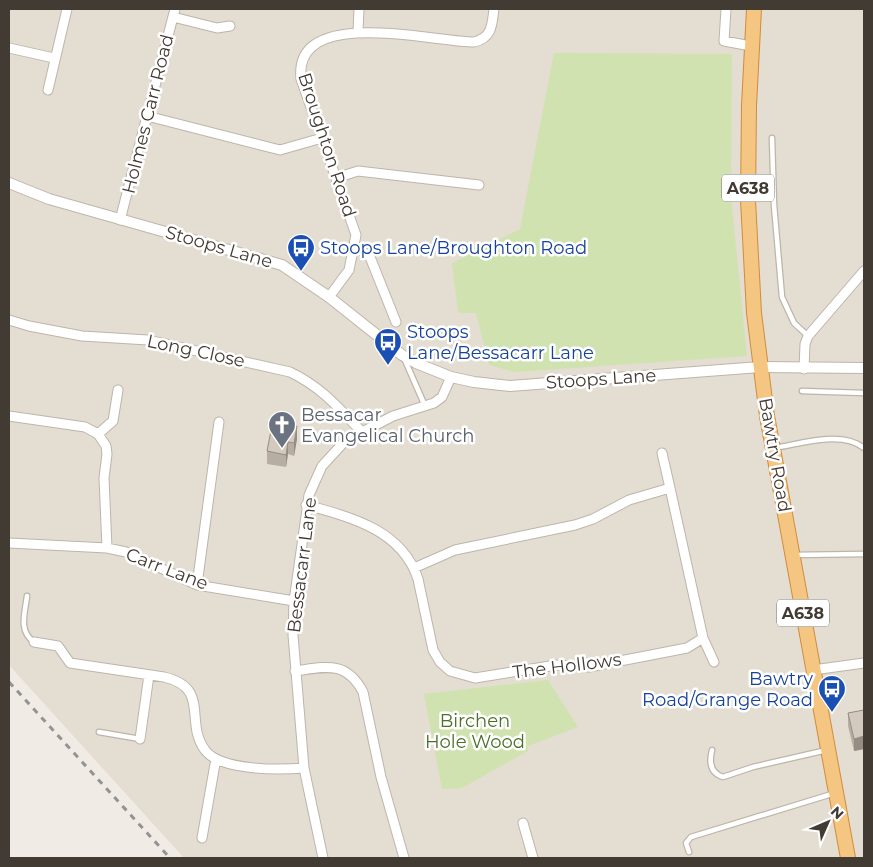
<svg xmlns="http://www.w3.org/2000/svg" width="873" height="867" font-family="Montserrat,sans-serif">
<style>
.residential{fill:#e4ddd2}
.green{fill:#d0e2af}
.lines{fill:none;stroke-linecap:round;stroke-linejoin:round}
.service-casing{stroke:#beb5aa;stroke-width:7}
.minor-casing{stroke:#beb5aa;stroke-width:11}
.tertiary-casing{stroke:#beb5aa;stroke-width:12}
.trunk-casing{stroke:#d18c3d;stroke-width:16}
.service{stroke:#fff;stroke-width:4.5}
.minor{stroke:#fff;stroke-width:9}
.tertiary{stroke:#fff;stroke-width:10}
.trunk{stroke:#f5c681;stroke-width:14}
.rail{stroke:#939393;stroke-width:3;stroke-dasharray:6 6;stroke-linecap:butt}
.wall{fill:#b6ada3}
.shaded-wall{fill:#948d84}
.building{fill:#d4c9bd;stroke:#948d84}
.labels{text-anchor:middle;stroke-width:5;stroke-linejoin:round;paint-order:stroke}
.shield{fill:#fff;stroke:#7b7671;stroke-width:1}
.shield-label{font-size:16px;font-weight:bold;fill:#423b34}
.street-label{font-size:18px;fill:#423b34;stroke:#fff}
.transit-label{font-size:18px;fill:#164399;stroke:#fff;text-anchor:start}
.worship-label{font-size:18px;fill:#5b616d;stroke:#fff;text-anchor:start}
.park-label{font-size:18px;fill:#4c6f2c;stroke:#fff}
</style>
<rect width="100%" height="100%" fill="#f0ebe4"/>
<path class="residential" d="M9 9H864V858H184L9 665Z"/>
<path class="green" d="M554 53 732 54 731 197 747 356 515 372 489 365 476 313H458L452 263 520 229Z
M548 680 578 727 528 746V751L462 788 442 789 424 694Z"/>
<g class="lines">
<defs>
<path id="service" d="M772 138 774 205 782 297 794 323 808 336
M404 358 425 406
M802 391 864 393
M774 448C801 444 841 430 864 448
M793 555 864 554
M27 596C25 613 18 631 34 642
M99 732 140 739
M712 750C709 762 710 773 723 777L753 767 827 750
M689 852 686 843 691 837 835 793"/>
<path id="minor" d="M726 9 724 41 751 46
M173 17 217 28 230 26
M358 32 359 9
M9 48 54 58
M48 90 67 9
M147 116 280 150 322 138
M336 178 358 171 479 185
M120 220 175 9
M355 246 370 257 396 322
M329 297 349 270 356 235 301 79C293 5 433 42 474 42 492 38 492 25 494 9
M9 320 29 326 82 336 148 340 290 372C321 387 337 406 361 431
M804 369 805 344 808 336 864 271
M9 416 85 427 98 434 106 446 107 454 104 478 107 548
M98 434 113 421 118 390
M662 453 670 488
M306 505C351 517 402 530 418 579L433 650 440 662 450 671 475 678 556 665 589 667 687 648 703 638 670 488 629 500 593 519 575 525 455 550 414 568
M9 543 107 548 126 552 197 585 294 601
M197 585 219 422
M703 638 714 662
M34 642 58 646 70 663 164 677C211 688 184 722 205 750 220 771 280 770 304 768
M813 670 864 663
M295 671C325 667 346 660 363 692L381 777 404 858
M140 739 149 675
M523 823 533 858
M202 838 215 764 218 760
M323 858 304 768 293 635 294 601 309 495 322 466 345 441 393 416 434 403 442 397 451 377"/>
<path id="tertiary" d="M9 183 49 199 282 265 329 297 402 355 416 363 451 377 474 382 510 386 760 367 864 368"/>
<path id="trunk" d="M754 9 749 106 748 200 754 313 767 416 848 858"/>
</defs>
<use href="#service" class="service-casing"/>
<use href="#minor" class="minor-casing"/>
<use href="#tertiary" class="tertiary-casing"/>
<use href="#trunk" class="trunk-casing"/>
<use href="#service" class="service"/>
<use href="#minor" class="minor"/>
<use href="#tertiary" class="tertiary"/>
<use href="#trunk" class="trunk"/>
<path class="rail" d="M9 682 170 858"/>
</g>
<path class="wall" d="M288 424 297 439 294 456 288 454 286 467 267 464V451Z
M864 710V749L854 751 848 726V713Z"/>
<path class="shaded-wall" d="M297 426V439L294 456V443Z
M288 442V454L286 467V455Z
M864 736V749L854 751V739Z"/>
<path class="building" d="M274 415 288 417 286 424 297 426 294 443 288 442 286 455 267 451Z
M864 710V736L854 739 848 713Z"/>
<defs>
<symbol id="bus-pin" viewBox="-11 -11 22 30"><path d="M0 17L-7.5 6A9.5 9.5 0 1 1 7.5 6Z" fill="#1a4fb4" stroke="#fff"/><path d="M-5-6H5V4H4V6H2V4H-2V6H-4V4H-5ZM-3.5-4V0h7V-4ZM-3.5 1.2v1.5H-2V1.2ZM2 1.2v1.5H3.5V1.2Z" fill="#fff"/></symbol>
<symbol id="church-pin" viewBox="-11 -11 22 30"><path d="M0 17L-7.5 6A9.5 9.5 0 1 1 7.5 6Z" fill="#6b7280" stroke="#fff"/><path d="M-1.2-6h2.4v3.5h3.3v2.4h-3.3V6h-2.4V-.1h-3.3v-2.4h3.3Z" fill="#fff"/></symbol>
</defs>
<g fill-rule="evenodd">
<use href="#bus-pin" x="285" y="232" width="32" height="43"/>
<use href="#bus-pin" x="372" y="326" width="32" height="43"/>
<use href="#church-pin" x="266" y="409" width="32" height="43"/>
<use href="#bus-pin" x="816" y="673" width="32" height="43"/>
</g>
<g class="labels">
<g class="shield">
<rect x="722" y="174.5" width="52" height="27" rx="4"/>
<rect x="777" y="599.5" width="52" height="27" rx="4"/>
</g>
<g class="shield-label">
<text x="748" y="194">A638</text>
<text x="803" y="619">A638</text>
</g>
<g class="street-label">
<text transform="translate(148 114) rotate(-76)" y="6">Holmes Carr Road</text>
<text transform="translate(327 145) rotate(72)" y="6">Broughton Road</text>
<text transform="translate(219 247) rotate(16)" y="6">Stoops Lane</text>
<text transform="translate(196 351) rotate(12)" y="6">Long Close</text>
<text transform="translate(601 379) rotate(-4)" y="6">Stoops Lane</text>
<text transform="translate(775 455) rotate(80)" y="6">Bawtry Road</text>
<text transform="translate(302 565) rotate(-83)" y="6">Bessacarr Lane</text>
<text transform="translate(167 569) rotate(21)" y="6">Carr Lane</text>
<text transform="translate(567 666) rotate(-7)" y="6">The Hollows</text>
</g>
<g class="transit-label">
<text x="320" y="254">Stoops Lane/Broughton Road</text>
<text x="407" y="338">Stoops<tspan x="407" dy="21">Lane/Bessacarr Lane</tspan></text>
<text x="813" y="685" text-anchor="end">Bawtry<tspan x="813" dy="21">Road/Grange Road</tspan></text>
</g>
<g class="worship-label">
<text x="301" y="421">Bessacar<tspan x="301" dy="21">Evangelical Church</tspan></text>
</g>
<g class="park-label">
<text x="475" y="727">Birchen<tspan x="475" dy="21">Hole Wood</tspan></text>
</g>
</g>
<rect width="873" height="867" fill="none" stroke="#423b34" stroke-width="20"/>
<g transform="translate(828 822) rotate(45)" stroke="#ffffff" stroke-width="4" paint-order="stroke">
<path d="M0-4L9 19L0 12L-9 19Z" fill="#423b34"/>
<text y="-8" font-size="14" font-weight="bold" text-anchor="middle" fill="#423b34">N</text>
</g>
</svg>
